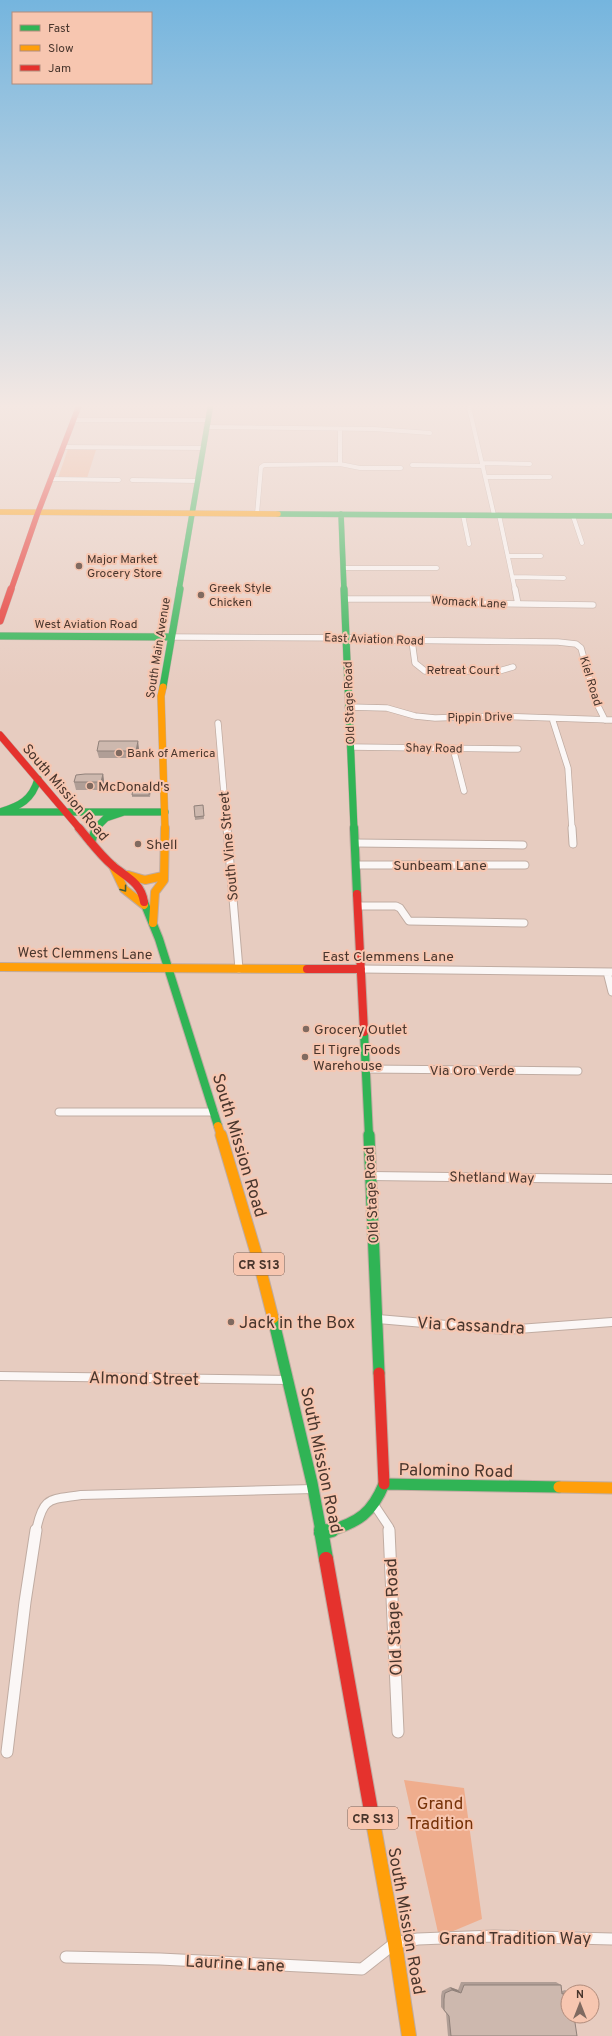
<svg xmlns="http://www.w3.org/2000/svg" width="612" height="2036" font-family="Overpass,sans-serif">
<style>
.green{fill:#efad8d}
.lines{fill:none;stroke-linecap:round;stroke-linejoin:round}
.street-far4-casing{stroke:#c0aca2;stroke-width:5}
.street-far3-casing{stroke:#c0aca2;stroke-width:7}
.street-far2-casing{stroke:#c0aca2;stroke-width:9}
.street-far1-casing{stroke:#c0aca2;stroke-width:10}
.street-casing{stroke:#c0aca2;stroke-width:13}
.fast-far4-casing{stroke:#c0aca2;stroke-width:6}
.fast-far3-casing{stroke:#c0aca2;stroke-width:8}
.fast-far2-casing{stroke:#c0aca2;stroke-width:10}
.fast-far1-casing{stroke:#c0aca2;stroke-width:13}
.fast-casing{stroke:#c0aca2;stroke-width:16}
.slow-far4-casing{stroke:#c0aca2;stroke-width:6}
.slow-far3-casing{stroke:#c0aca2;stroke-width:8}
.slow-far2-casing{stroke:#c0aca2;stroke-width:10}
.slow-far1-casing{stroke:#c0aca2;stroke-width:13}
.slow-casing{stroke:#c0aca2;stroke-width:16}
.jam-far4-casing{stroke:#c0aca2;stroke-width:6}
.jam-far3-casing{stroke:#c0aca2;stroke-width:8}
.jam-far2-casing{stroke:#c0aca2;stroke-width:10}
.jam-far1-casing{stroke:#c0aca2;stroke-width:13}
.jam-casing{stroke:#c0aca2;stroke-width:16}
.street-far4{stroke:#fbf7f6;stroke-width:4}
.street-far3{stroke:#fbf7f6;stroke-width:5.5}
.street-far2{stroke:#fbf7f6;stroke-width:7}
.street-far1{stroke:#fbf7f6;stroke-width:8}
.street{stroke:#fbf7f6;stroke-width:11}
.fast-far4{stroke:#30b455;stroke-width:5.5}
.fast-far3{stroke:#30b455;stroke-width:7}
.fast-far2{stroke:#30b455;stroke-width:8}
.fast-far1{stroke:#30b455;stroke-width:11}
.fast{stroke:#30b455;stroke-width:14}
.slow-far4{stroke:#ff9f0a;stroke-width:5.5}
.slow-far3{stroke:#ff9f0a;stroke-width:7}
.slow-far2{stroke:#ff9f0a;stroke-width:8}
.slow-far1{stroke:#ff9f0a;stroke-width:11}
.slow{stroke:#ff9f0a;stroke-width:14}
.jam-far4{stroke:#e5322d;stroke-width:5.5}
.jam-far3{stroke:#e5322d;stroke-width:7}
.jam-far2{stroke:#e5322d;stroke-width:8}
.jam-far1{stroke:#e5322d;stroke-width:11}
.jam{stroke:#e5322d;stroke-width:14}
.wall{fill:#b09e96}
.shaded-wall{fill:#90817a}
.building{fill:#cdb8ae;stroke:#90817a}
.oneway{stroke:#425c39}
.poi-dot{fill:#806a60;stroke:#f7c6b0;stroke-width:1.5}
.labels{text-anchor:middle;stroke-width:4;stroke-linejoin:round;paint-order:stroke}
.far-poi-label{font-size:12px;fill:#49362d;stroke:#f7c6b0;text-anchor:start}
.far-street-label{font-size:12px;fill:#49362d;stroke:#f7c6b0}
.shield{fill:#f7c6b0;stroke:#7d6154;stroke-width:1}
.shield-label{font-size:13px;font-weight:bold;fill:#49362d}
.poi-label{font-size:14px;fill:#49362d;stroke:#f7c6b0;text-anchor:start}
.street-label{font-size:14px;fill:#49362d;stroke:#f7c6b0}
.near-street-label{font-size:17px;fill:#49362d;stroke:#f7c6b0}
.near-poi-label{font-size:17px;fill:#49362d;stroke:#f7c6b0;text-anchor:start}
.near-park-label{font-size:17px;fill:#753107;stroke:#f7c6b0}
</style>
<rect width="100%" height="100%" fill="#e7ccc0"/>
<path class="green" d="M68 449 96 450 87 478H58Z
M404 1780 464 1788 482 1919 439 1937Z"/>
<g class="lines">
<defs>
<path id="street-far4" d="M468 403 494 515
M73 420H208
M206 427 374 429 430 433
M340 429V464
M64 447 203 448
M482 463 530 464
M412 465 483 466
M485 477H550
M50 479 119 480
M132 480 197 481
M257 514 261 467 264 465 340 464 360 468H401
M463 515 469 544
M499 515 515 590
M573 516 582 543
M508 556H541
M344 568H437
M513 577 564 578"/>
<path id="street-far3" d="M515 589 518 604
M345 599H439L461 603 593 605
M171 637 368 638 381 640 558 642 576 644 581 648 596 702 605 720
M412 641 415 663 425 671H499L513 667
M348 707 387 708 415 716 435 718 497 716 612 720
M552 718 568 768 572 829
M218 723 227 829
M350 747 518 749
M453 748 464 791"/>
<path id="street-far2" d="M227 828 239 969
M572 828 573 844
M355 843 523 845
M356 865H525
M358 906H396L400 908 409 921 524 923
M361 969 612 972
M607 972 612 992
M365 1069 578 1071
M59 1112H214"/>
<path id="street-far1" d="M371 1176 612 1179
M378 1319 504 1330 612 1322
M0 1376 289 1380
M375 1506 389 1527V1531
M36 1531C43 1496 49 1500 81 1495L313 1489"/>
<path id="street" d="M389 1530 398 1732
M7 1752 25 1602 36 1530
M66 1957 160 1959 362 1969 395 1943 418 1939 494 1936 612 1939"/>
<path id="fast-far4" d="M278 514 612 516
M341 514 344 590
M179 590 211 403"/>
<path id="fast-far3" d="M344 589 354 829
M0 636 171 637
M163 687 180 589
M0 812H165
M0 812C20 806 32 800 38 779
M95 829 106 818 124 812"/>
<path id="fast-far2" d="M354 828 357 894
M91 842 96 828
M144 902 159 939 218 1126
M364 1032 369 1136"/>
<path id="fast-far1" d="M369 1135 379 1373
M273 1318 312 1483 321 1531
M329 1531C359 1522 372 1513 384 1484L559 1487"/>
<path id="fast" d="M321 1530 326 1559
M321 1533 332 1530"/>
<path id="slow-far4" d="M0 512 278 514"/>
<path id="slow-far3" d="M163 687 161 696 165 829"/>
<path id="slow-far2" d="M113 866 124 889 144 905
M128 875 145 880 163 876
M153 923 155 892 164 880 165 828
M0 967 307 969
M218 1126 221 1136"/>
<path id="slow-far1" d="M221 1135 259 1263 273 1318
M559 1487 612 1488"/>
<path id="slow" d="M373 1822 395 1943 409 2036"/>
<path id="jam-far4" d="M11 590 37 515 80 403"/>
<path id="jam-far3" d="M0 621 11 589
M0 735 80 829"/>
<path id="jam-far2" d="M79 828C90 841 100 855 113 866 126 877 141 882 144 902
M357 894 364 1032
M307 969H361"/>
<path id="jam-far1" d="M379 1373 384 1484"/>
<path id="jam" d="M326 1559 373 1822"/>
</defs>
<use href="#street-far4" class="street-far4-casing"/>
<use href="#street-far3" class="street-far3-casing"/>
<use href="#street-far2" class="street-far2-casing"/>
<use href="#street-far1" class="street-far1-casing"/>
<use href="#street" class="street-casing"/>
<use href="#fast-far4" class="fast-far4-casing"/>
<use href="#fast-far3" class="fast-far3-casing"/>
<use href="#fast-far2" class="fast-far2-casing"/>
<use href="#fast-far1" class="fast-far1-casing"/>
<use href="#fast" class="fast-casing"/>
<use href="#slow-far4" class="slow-far4-casing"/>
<use href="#slow-far3" class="slow-far3-casing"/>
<use href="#slow-far2" class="slow-far2-casing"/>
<use href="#slow-far1" class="slow-far1-casing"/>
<use href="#slow" class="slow-casing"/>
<use href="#jam-far4" class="jam-far4-casing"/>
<use href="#jam-far3" class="jam-far3-casing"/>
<use href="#jam-far2" class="jam-far2-casing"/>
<use href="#jam-far1" class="jam-far1-casing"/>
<use href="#jam" class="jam-casing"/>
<use href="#street-far4" class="street-far4"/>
<use href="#street-far3" class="street-far3"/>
<use href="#street-far2" class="street-far2"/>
<use href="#street-far1" class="street-far1"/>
<use href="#street" class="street"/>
<use href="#fast-far4" class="fast-far4"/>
<use href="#fast-far3" class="fast-far3"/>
<use href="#fast-far2" class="fast-far2"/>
<use href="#fast-far1" class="fast-far1"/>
<use href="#fast" class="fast"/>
<use href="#slow-far4" class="slow-far4"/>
<use href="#slow-far3" class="slow-far3"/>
<use href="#slow-far2" class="slow-far2"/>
<use href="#slow-far1" class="slow-far1"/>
<use href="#slow" class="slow"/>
<use href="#jam-far4" class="jam-far4"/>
<use href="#jam-far3" class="jam-far3"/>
<use href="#jam-far2" class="jam-far2"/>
<use href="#jam-far1" class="jam-far1"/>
<use href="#jam" class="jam"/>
</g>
<path class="wall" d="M139 749 137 758H99L97 751Z
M103 774 104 781 102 790H76L74 782Z
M151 791 150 797H132V795Z
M203 805 204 819 195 820 194 806Z
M461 1982H556L561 1985 562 1991 565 1990 569 1992H568V2016L577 2036H448L446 2013 441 2007V1996L442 1991 450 1987 458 1990Z"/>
<path class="shaded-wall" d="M138 741 139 749 137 758 136 751Z
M103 774 104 781 102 790 101 782Z
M450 1987 458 1990 461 1993 452 1990Z"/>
<path class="building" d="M99 741H138L136 751H97Z
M85 774H103L101 782H74L76 775Z
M133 788H150L149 795H132Z
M203 805 204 816 195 817 194 806Z
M464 1985H561L562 1994 568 1993V2016H574L577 2036H451L449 2016 444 2010V1999L445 1993 452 1990 461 1993Z"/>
<defs><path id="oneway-chevron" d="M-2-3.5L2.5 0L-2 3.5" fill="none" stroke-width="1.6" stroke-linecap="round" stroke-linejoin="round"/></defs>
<use class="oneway" href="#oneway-chevron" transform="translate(124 889) rotate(53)"/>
<linearGradient id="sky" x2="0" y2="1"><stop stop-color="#75b5de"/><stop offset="0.59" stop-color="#f4e8e3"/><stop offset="1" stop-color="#f4e8e3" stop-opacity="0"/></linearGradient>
<rect width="612" height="688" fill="url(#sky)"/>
<g class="poi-dot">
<circle cx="79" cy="566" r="4"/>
<circle cx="201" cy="595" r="4"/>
<circle cx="119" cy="753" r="4"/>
<circle cx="90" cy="786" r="4"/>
<circle cx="138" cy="844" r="4"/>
<circle cx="306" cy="1029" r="4"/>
<circle cx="305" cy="1057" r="4"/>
<circle cx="231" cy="1322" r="4"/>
</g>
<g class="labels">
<g class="far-poi-label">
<text x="87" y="563">Major Market<tspan x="87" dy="14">Grocery Store</tspan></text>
<text x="209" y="592">Greek Style<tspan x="209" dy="14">Chicken</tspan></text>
<text x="127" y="757">Bank of America</text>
</g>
<g class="far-street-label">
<text transform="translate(469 602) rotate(3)" y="4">Womack Lane</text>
<text x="86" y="628">West Aviation Road</text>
<text transform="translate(374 639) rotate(2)" y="4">East Aviation Road</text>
<text transform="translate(158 648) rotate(-81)" y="4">South Main Avenue</text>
<text x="463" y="674">Retreat Court</text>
<text transform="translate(591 681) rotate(73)" y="4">Kiel Road</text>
<text transform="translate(349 703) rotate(-92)" y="4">Old Stage Road</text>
<text transform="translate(480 717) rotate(-1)" y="4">Pippin Drive</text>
<text transform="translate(434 748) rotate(1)" y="4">Shay Road</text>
</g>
<g class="shield">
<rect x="234" y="1253" width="50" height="22" rx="3"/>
<rect x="348" y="1807" width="50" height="22" rx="3"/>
</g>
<g class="shield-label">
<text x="259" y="1269">CR S13</text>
<text x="373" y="1823">CR S13</text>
</g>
<g class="poi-label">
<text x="98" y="791">McDonald's</text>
<text x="146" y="849">Shell</text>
<text x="314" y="1034">Grocery Outlet</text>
<text x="313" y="1054">El Tigre Foods<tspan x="313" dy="16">Warehouse</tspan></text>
</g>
<g class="street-label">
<text transform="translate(66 792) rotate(49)" y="5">South Mission Road</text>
<text transform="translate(228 846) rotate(-95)" y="5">South Vine Street</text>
<text x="440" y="870">Sunbeam Lane</text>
<text transform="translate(85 953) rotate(1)" y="5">West Clemmens Lane</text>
<text x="388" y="961">East Clemmens Lane</text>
<text x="472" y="1075">Via Oro Verde</text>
<text transform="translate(492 1177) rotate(1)" y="5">Shetland Way</text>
<text transform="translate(371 1195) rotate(-93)" y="5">Old Stage Road</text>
</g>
<g class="near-street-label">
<text transform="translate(240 1145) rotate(73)" y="6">South Mission Road</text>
<text transform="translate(471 1325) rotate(3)" y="6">Via Cassandra</text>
<text transform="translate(144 1378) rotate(1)" y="6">Almond Street</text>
<text transform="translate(322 1460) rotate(78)" y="6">South Mission Road</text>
<text transform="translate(456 1470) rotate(1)" y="6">Palomino Road</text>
<text transform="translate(393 1617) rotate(-93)" y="6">Old Stage Road</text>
<text transform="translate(407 1921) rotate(80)" y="6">South Mission Road</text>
<text x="515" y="1944">Grand Tradition Way</text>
<text transform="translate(235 1963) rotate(3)" y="6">Laurine Lane</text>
</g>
<g class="near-poi-label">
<text x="239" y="1328">Jack in the Box</text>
</g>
<g class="near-park-label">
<text x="440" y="1809">Grand<tspan x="440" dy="20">Tradition</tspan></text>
</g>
</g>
<rect x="12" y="12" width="140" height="72" fill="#f7c6b0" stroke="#b18c7c"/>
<rect x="20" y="25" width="20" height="6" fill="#30b455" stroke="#b18c7c"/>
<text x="48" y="32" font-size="12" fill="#49362d">Fast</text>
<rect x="20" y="45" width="20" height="6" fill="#ff9f0a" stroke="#b18c7c"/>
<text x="48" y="52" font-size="12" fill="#49362d">Slow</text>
<rect x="20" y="65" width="20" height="6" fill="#e5322d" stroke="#b18c7c"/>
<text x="48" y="72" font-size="12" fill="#49362d">Jam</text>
<g transform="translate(580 2004)"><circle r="19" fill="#f7c6b0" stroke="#b18c7c"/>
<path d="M0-3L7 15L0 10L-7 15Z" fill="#806a60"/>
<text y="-6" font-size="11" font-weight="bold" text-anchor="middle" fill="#49362d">N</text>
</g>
</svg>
